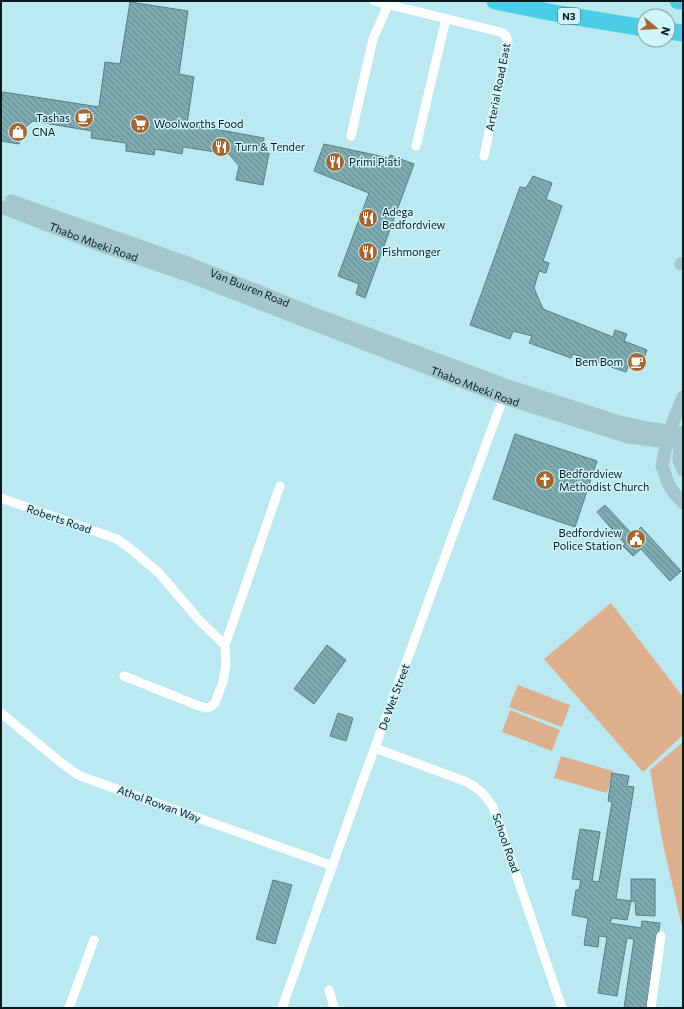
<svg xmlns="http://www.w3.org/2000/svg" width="684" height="1009" font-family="Commissioner,sans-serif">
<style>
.pitch{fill:#ddaf8d}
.building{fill:url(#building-back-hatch);stroke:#547f87}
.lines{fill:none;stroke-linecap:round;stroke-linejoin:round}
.street{stroke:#fff;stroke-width:9}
.secondary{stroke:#a4c7cd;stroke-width:13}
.highway{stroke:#4acee5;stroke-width:17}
.labels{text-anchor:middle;stroke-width:3;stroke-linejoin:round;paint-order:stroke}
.shield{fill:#d0f4fc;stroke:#455b60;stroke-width:1}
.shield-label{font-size:10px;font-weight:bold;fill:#091a1d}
.street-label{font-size:11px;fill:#091a1d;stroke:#d0f4fc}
.poi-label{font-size:11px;fill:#091a1d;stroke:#d0f4fc;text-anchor:start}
</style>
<defs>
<pattern id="building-back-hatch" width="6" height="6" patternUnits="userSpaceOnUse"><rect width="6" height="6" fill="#7eaab2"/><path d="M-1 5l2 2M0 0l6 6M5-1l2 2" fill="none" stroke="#658a90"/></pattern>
</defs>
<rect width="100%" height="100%" fill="#bbe9f2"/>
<path class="pitch" d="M611 603 683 697V735L643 772 544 659Z
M518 685 570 705 562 727 509 707Z
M510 710 560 730 552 751 502 732Z
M683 742V931L663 844 650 770Z
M561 756 613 771 607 793 554 778Z"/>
<path class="building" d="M130 2 188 11 179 74 194 77 187 124 264 138 262 153H269L263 185 236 180 239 166 229 154 183 147 182 154 155 149 154 155 126 151V143L91 138 92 131 33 121 22 130 19 144 1 141V104L3 92 99 107 105 62 120 64Z
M324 144 389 158 390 155 414 164 365 298 356 294 359 284 338 276 369 193 314 171Z
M533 176 552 183 546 199 562 206 543 261 549 263 546 273 539 271 534 288 543 309 613 337 615 330 627 334 624 341 647 350 640 368 629 364 626 372 573 354 571 358 529 343 532 336 513 331 510 339 470 325 520 187 526 188Z
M515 434 597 461 575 527 493 499Z
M605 505 633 535 641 527 681 571 670 581 641 549 633 556 623 546 625 544 597 512Z
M327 645 346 660 314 704 294 689Z
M338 713 353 718 346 741 330 736Z
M612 773 629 776 627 786 634 787 616 899 631 901 627 920 612 918 610 923 641 928 642 921 660 923 646 1008H624L634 939 627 938 617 996 598 993 607 937 599 936 598 947 584 945 588 918 572 915 576 890H579L581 880 572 879 580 829 600 832 592 881 599 882 612 802 608 801Z
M631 879H655V916L636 915 635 901H631Z
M273 880 292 885 275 944 256 939Z"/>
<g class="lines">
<path class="street" d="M374 1 500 32C506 34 507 37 508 43L484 156
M351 136 373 39 388 5
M416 146 446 19
M1 498 117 539 132 550 159 573 199 620 225 645
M124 676 199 706 206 708 210 707 215 703 223 682 226 664 225 645 280 486
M1 713 59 761 75 773 83 777 333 866
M375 748 467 782C479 788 486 795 493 807L562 1008
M329 990 334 1008
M69 1008 94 940
M282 1008 360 788 505 393
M651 1008 661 936"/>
<g class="secondary">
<path id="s1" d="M11 201 188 263 312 313 508 386 616 421 647 428 683 433"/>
<path id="s2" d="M1 207 94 243 187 275 504 398 628 437 668 442H683"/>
<path d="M681 264 683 263"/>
<path d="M683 397 669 432 662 466 668 483 675 494 683 503"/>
<path d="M681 434 679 460 683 470"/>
</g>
<path class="highway" d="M495 1 559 14 644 28
M678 1H683
M668 31 683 33"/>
</g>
<defs>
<symbol id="cafe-disc" viewBox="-11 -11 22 22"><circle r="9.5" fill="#a5652f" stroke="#d0f4fc"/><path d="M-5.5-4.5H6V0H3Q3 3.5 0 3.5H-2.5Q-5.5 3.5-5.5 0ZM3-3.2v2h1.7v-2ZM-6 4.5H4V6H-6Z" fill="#fff"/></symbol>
<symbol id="supermarket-disc" viewBox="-11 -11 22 22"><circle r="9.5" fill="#a5652f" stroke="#d0f4fc"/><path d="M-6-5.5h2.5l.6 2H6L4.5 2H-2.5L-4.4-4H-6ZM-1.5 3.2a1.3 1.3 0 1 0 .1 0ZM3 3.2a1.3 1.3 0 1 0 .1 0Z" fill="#fff"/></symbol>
<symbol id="shop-disc" viewBox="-11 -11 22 22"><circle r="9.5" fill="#a5652f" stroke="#d0f4fc"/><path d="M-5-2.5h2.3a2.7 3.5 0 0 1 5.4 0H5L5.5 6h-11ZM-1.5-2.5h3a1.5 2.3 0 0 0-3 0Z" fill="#fff"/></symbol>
<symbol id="restaurant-disc" viewBox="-11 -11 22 22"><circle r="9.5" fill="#a5652f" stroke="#d0f4fc"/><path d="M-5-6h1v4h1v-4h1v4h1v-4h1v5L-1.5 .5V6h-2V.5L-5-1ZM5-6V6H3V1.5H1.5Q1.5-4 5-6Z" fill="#fff"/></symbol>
<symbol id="church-disc" viewBox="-11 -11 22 22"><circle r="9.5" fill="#a5652f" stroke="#d0f4fc"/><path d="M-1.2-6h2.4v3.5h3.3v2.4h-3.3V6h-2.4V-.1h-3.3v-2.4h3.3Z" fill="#fff"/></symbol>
<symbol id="civic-disc" viewBox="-11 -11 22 22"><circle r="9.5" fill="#a5652f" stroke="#d0f4fc"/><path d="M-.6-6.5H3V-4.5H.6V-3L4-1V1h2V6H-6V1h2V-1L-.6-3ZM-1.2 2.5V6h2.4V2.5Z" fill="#fff"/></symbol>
</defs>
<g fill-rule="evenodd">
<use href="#cafe-disc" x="73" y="107" width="22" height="22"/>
<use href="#supermarket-disc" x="129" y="113" width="22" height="22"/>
<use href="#shop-disc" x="7" y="121" width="22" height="22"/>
<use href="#restaurant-disc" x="210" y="136" width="22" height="22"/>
<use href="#restaurant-disc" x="324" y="151" width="22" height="22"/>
<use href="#restaurant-disc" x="357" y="207" width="22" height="22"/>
<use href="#restaurant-disc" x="357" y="241" width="22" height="22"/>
<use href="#cafe-disc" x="626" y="351" width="22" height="22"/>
<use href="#church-disc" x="534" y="469" width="22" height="22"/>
<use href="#civic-disc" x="625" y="528" width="22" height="22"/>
</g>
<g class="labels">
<rect class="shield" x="558" y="8" width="22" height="16" rx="3"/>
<g class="shield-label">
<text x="569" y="20">N3</text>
</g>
<g class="street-label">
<text transform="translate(498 87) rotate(-79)" y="4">Arterial Road East</text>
<text dy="4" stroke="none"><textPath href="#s2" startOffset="99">Thabo Mbeki Road</textPath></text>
<text dy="4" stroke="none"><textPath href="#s1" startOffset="254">Van Buuren Road</textPath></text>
<text dy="4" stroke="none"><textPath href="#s2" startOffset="507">Thabo Mbeki Road</textPath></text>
<text transform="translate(59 519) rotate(19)" y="4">Roberts Road</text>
<text transform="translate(394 697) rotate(-70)" y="4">De Wet Street</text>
<text transform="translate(159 804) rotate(20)" y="4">Athol Rowan Way</text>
<text transform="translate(506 843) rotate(71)" y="4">School Road</text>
</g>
<g class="poi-label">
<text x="70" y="122" text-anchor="end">Tashas</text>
<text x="154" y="128">Woolworths Food</text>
<text x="32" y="136">CNA</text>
<text x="235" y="151">Turn &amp; Tender</text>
<text x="349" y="166">Primi Piati</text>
<text x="382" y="216">Adega<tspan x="382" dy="13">Bedfordview</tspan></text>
<text x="382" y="256">Fishmonger</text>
<text x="623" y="366" text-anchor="end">Bem Bom</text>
<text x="559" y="478">Bedfordview<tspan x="559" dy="13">Methodist Church</tspan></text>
<text x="622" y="537" text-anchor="end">Bedfordview<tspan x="622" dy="13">Police Station</tspan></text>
</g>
</g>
<rect width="684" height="1009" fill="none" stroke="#091a1d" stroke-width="4"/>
<g transform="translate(656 28) rotate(108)"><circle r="19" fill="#d0f4fc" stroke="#809da3"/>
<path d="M0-3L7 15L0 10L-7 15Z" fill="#a5652f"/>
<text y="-6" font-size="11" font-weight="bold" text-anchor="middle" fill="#091a1d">N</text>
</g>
</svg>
